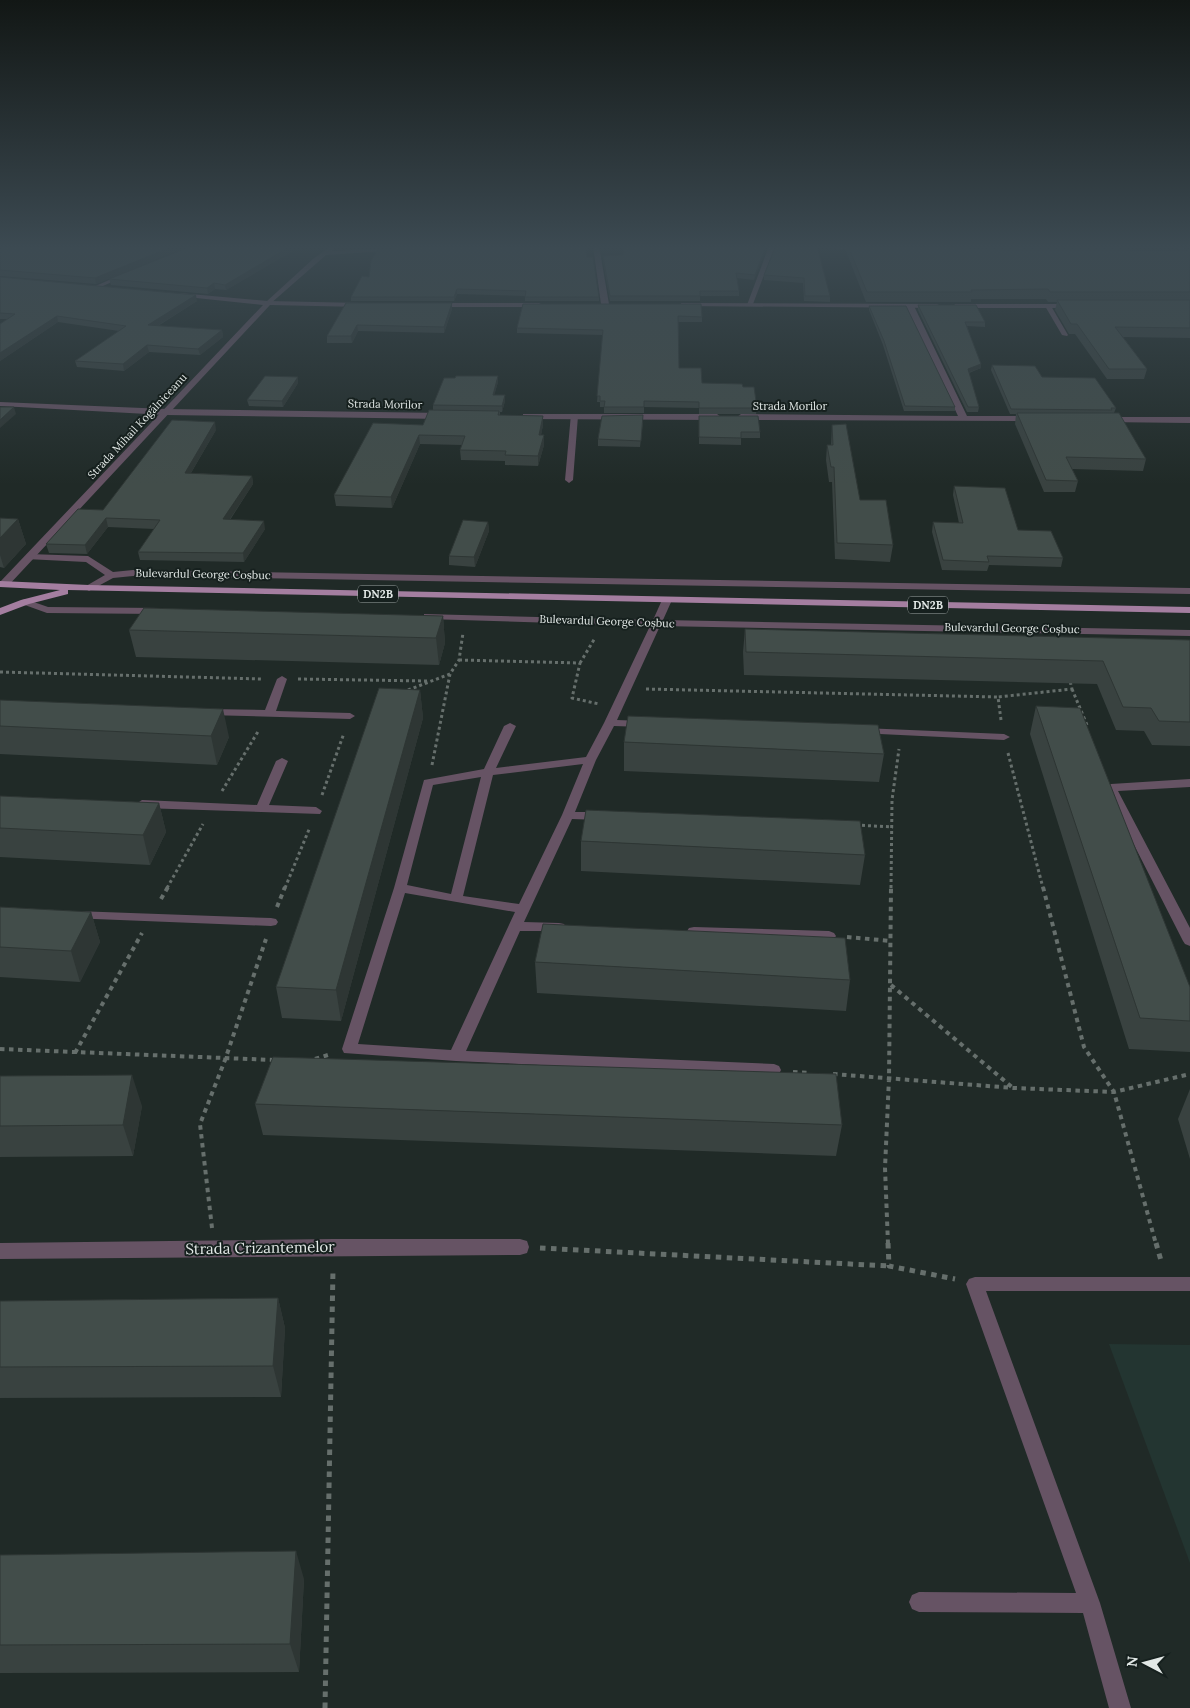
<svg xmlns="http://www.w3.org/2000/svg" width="1190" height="1708" font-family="Lora,serif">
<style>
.built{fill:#233531}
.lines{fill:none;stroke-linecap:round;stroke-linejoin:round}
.path-far2{stroke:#666f6c;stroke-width:3;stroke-dasharray:3 3;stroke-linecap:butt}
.path-far1{stroke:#666f6c;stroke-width:4;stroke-dasharray:4.5 4.5;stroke-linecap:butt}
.path{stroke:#666f6c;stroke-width:5;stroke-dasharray:5.5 5.5;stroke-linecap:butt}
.service{fill:#665364;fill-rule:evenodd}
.minor{fill:#665364;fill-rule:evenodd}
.tertiary{fill:#665364;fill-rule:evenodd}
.primary{fill:#a47ea0;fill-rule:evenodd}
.wall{fill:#394240}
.shaded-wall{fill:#2e3634}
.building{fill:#424d4a;stroke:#2e3634}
.labels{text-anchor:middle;stroke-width:4;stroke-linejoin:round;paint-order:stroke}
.far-street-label{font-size:11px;fill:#e2e8e6;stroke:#16201e}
.shield{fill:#16201e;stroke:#a5acaa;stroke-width:1}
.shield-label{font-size:11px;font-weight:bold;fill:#e2e8e6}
.near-street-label{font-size:15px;fill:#e2e8e6;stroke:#16201e}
</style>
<rect width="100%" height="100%" fill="#202a27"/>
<path class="built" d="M1109 1344 1190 1345V1563Z"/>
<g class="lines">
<path class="path-far2" d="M459 660 580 663 572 698 599 704
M580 663 595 638
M0 672 262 679
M298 679 427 681
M646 689 998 697
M1072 689 1087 725
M408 690 450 674 459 660 463 633
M1001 720 998 697 1072 689 1070 681
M1008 753 1043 888
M432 765 450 674
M222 791 259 730
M322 795 344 733
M856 825 893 827
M167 888 203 824
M285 888 310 827
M891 888 892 800 899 749"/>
<path class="path-far1" d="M1043 887 1084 1047 1114 1092 1156 1244
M161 899 168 887
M277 907 285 887
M847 937 891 941
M891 985 1013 1088
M0 1049 274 1060
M75 1053 142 933
M315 1059 331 1054
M793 1072 810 1073
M833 1074 1014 1088 1114 1092 1190 1074
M212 1228 200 1124 225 1060 266 939
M888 1244 885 1168 889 1078 891 887"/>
<path class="path" d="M888 1243 889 1266 955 1279
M1156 1243 1162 1264
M540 1248 889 1266
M325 1708 333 1269"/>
<path class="service" d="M1173 246H1180L1190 252V256Z
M1048 304 1051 306 1068 335 1067 336 1062 335 1045 306Z
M571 414 578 416 573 480 569 483 565 480Z
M29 554 88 556 113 572 133 570 1190 588V594L133 576 113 578 89 591 84 588 86 586 105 575 86 562 26 559V555Z
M667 597 672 600 663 620 1190 630V636L660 626 617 720 643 721 649 724 643 727 614 726 596 760 575 812H600L606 816 600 820 572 819 524 922 559 923 564 924 566 927 564 930 559 931H520L466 1051 774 1064 779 1066 781 1070 779 1074 774 1076 456 1061 344 1053 342 1049 394 888 424 780 484 769 504 726 510 723 516 726 496 768 586 757 604 723 650 626 427 619 424 618V614L653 620 662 600ZM583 764 562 815 519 904 463 896 493 775ZM481 777 451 894 407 885 433 785ZM405 893 515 912 451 1050 358 1044Z
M25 599 48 607 159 608 164 611 159 614 47 613 22 604V600Z
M282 676 287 679 276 711 350 713 355 716 350 719 207 715 202 712 207 709 265 710 277 679Z
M863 728 1004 734 1010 737 1004 740 859 733 857 731 859 729Z
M282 758 288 761 269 805 316 807 322 811 320 814 142 808 136 804 142 800 257 805 276 761Z
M1190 779V787L1118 791 1190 928V946L1185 944 1183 941 1105 788 1111 784Z
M75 911 271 918 276 919 278 922 276 925 271 926 70 918 68 915 70 912Z
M694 927 829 931 834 933 836 936 834 939 829 941 689 934 687 931 689 928Z
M975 1277H1190V1291H986L1100 1603 1131 1708H1109L1083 1613 919 1612 912 1609 909 1602 912 1595 919 1592 1076 1593 966 1284 969 1279Z"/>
<path class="minor" d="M331 246 334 248 332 251 432 246 429 248 326 255 270 304H266V302L313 259Z
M769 246H775L753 304 747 305Z
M1013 246H1020L1031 255 1026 256Z
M125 273 130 274 96 289 91 288Z
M907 304 914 306 967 416H1034L1037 417V421L741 420 737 417 741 414 958 416 906 306Z
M0 402 166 409 444 413 448 416 444 419 166 415 0 406Z
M523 414H717L721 417 717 420 526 419 523 418Z
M1106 417H1190V423L1103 422V418Z"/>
<path class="tertiary" d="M593 246H599L609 304 605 306 601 304Z
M822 246H861L867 248 864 250 825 248Z
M179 293 268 301 362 303 366 305 362 307 270 305 7 587H0V582L263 305 177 296 176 295Z
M430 303H539L543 305 539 307H430Z
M681 303 937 304 941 306 937 308 683 306 681 305Z
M955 304H1074L1078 306 1074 308H958L954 306Z
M333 1239H520L527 1241 529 1247 527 1253 520 1255 0 1259V1243Z"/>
<path class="primary" d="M0 581 89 585 1190 607V613L68 590V594L29 604 0 615V608L21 600 60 590 0 587Z"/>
</g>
<path class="wall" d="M188 246 96 284 0 276V247Z
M301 246 226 290 215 289 208 294 111 285 109 279Z
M767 246 754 280 737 278 739 291V296H700V301H610L603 261V256Z
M776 246 830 296V302L804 301 803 283 764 280V275Z
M846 246H1018L1017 250H1028L1023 246H1133L1131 251 1190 250V338L1123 337 1147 369 1144 379H1107L1075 334H1069L1055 310 1057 302H1048L1046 299H971V302H866L846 251Z
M587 257 599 297V301H525V296L457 294 454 301H351V297L369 277Z
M0 277 197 301 158 326 222 330 223 337 200 355 149 352 124 371 77 367 75 361 119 331 58 322 0 361V324L7 319H0Z
M346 303 452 309 444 333 358 331 352 343H327V336Z
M523 304 702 317V322H678L679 368 702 383 743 387 757 408 756 414H699V408L644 407V413H604V407H600V402H597L603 335 517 333V328Z
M918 305 985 322V327L967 326 981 368 969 373 979 407 978 412H967L918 310Z
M869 306 955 407V411H904L883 345 869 310Z
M992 365 1042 377 1116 408 1114 413 1146 459 1143 471 1072 469 1078 481 1075 492H1044L1015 424 1016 414H1010L991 370Z
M498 382 494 395 505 401 502 412H500V415L543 416V425L541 435H544V445L538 466 505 465V461L461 460 460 450 462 445 420 444 392 508 336 506 334 495 423 425 433 410V405Z
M298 383 283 407 249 406 247 400Z
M699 416 760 432V438H741V445L699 444Z
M643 422 640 447 598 446V439Z
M832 425 860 500 893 545 890 562 835 559 832 482H829L826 460 827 445H831Z
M216 430 191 473 252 476 253 484 230 520 265 529 244 562 140 560 138 552 154 529 108 527 87 554 49 553 46 544 103 510Z
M954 486 1018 530 1063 558 1061 567 989 565 987 571 942 570 932 532 933 522 959 523 953 495Z
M0 518 18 519 26 544 4 568 0 567Z
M488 522 489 531 475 567 449 565V556Z
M443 616 445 643 439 665 136 657 129 630Z
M745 629 1190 640V746L1152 745 1144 731 1116 730 1097 684 744 675 743 652Z
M420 690 423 718 341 1021 282 1018 276 987Z
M0 700 229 737 217 765 0 754Z
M1036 706 1190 987V1052L1129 1049 1030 734Z
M624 742 884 754 879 782 624 771Z
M0 796 159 803 166 832 150 865 0 857Z
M581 841 865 855 860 885 581 871Z
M0 907 91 912 100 942 80 982 0 977Z
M535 962 850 980 846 1011 537 993Z
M0 1076 142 1106 133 1156 0 1157Z
M1190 1089V1159L1178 1119Z
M255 1104 842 1125 836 1156 263 1135Z
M278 1298 285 1328 281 1397 0 1398V1301Z
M0 1555 304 1579 299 1672 0 1673Z"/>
<path class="shaded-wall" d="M174 246H188L96 284 95 278Z
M291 246H301L226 290 225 285Z
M766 246H767L754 280 755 275Z
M214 283 215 289 208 294 207 288Z
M457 289V294L454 301V297Z
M196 295 197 301 149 331 148 325Z
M452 303V309L444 333V327Z
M57 316 58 322 0 361V353Z
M357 325 358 331 352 343 351 336Z
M222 330 223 337 200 355 198 349Z
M147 345 149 352 124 371 123 364Z
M981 364V368L967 373 968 369Z
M498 376V382L493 400V395Z
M298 377V383L283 407 282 401Z
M505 395V401L502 412V406Z
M14 407 16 414 0 428V420Z
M543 416V425L539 445V435Z
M215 422 216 430 186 481 185 473Z
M419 435 420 444 392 508 391 497Z
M544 435V445L538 466V456Z
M252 476 253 484 224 528 223 519Z
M106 518 108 527 87 554 85 545Z
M18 519 26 544 4 568 0 555V538Z
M264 521 265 529 244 562 243 553Z
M488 522 489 531 475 567 474 557Z
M443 616 445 643 439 665 436 638Z
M420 690 423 718 341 1021 336 990Z
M223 709 229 737 217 765 211 736Z
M159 803 166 832 150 865 143 835Z
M91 912 100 942 80 982 71 951Z
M132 1075 142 1106 133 1156 123 1125Z
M278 1298 285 1328 281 1397 273 1366Z
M296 1551 304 1579 299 1672 290 1644Z"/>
<path class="building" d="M2 246H174L95 278 0 270V247Z
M192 246H291L225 285 214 283 207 288 109 279Z
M417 246H586L587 257H593L599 297H525L526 291 457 289 454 297H351L362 276 369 277 371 261 378 249Z
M624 246H766L755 275 736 273 739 291H700V296H610L603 256 623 255Z
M776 246H817L830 296H805L804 278 764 275Z
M848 246H927L1004 250H1129V251L1190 250V292H1050L1048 289 971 290 972 292H867Z
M0 277 196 295 148 325 222 330 198 349 147 345 123 364 75 361 126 326 57 316 0 353V324L15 314 0 313Z
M1057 300H1190V328L1115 327 1147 369H1109L1077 324H1071Z
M346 303H452L444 327 357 325 351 336H327Z
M523 304H701L702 317 678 316 679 368H701L702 383 742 384 743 387H754L757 408H699V402L644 401V407H604L605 401H600V396H597L603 330 517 328Z
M918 305H976L985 322H965L981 364 968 369 979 407H968Z
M869 306H906L955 407 905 406 884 341Z
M992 365 1035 366 1042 377 1095 378 1116 408H1111L1112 410 1011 409Z
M265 376 298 377 282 401 247 400Z
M456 376H498L493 395H505L502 406 433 405 444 378H455Z
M0 407H14L0 420Z
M429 410 499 411 498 415 543 416 539 435H544L538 456 505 455 506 451 460 450 465 436 419 435 391 497 334 495 373 423 423 425Z
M1017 413H1119L1146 459 1066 457 1078 481 1046 480Z
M643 415 641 441 598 439 602 416Z
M699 416H758L760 432H741V438L699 437Z
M172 420 215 422 185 473 252 476 223 519 264 521 243 553 138 552 160 520 106 518 85 545 46 544 78 509 103 510Z
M846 424 860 500H886L893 545 837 543 834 467H831L827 445H833L832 425Z
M954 486 1005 488 1018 530 1051 531 1063 558 987 556 989 562 943 560 933 522 963 523Z
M0 518 18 519 0 538Z
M463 520 488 522 474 557 449 556Z
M144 608 443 616 436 638 129 630Z
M745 629 1190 640V722L1159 721 1151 708 1123 707 1103 661 746 652Z
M379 688 420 690 336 990 276 987Z
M0 700 223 709 211 736 0 726Z
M1036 706 1080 708 1190 987V1021L1140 1018Z
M628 716 878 725 884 754 624 742Z
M0 796 159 803 143 835 0 828Z
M586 810 860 821 865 855 581 841Z
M0 907 91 912 71 951 0 947Z
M543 924 845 938 850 980 535 962Z
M273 1057 836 1074 842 1125 255 1104Z
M132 1075 123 1125 0 1126V1076Z
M278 1298 273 1366 0 1367V1301Z
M296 1551 290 1644 0 1645V1555Z"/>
<linearGradient id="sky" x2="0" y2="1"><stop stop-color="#121715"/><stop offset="0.51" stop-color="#3c4a52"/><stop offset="1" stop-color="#3c4a52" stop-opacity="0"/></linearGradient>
<rect width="1190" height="485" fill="url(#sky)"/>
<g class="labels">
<g class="far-street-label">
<text transform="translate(385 404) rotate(1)" y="4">Strada Morilor</text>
<text x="790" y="410">Strada Morilor</text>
<text transform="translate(137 426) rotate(-47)" y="4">Strada Mihail Kogălniceanu</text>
<text transform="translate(203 574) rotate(1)" y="4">Bulevardul George Coșbuc</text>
<text transform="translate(607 621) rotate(2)" y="4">Bulevardul George Coșbuc</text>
<text transform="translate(1012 628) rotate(1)" y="4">Bulevardul George Coșbuc</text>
</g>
<g class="shield">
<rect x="358" y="585.5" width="40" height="17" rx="4"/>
<rect x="908" y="596.5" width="40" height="17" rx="4"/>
</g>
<g class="shield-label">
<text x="378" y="598">DN2B</text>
<text x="928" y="609">DN2B</text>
</g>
<g class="near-street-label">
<text transform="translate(260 1248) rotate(-1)" y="5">Strada Crizantemelor</text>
</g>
</g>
<g transform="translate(1145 1663) rotate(276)" stroke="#16201e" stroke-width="4" paint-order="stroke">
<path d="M0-4L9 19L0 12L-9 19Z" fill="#e2e8e6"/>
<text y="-8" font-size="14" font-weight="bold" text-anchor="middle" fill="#e2e8e6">N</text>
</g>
</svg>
